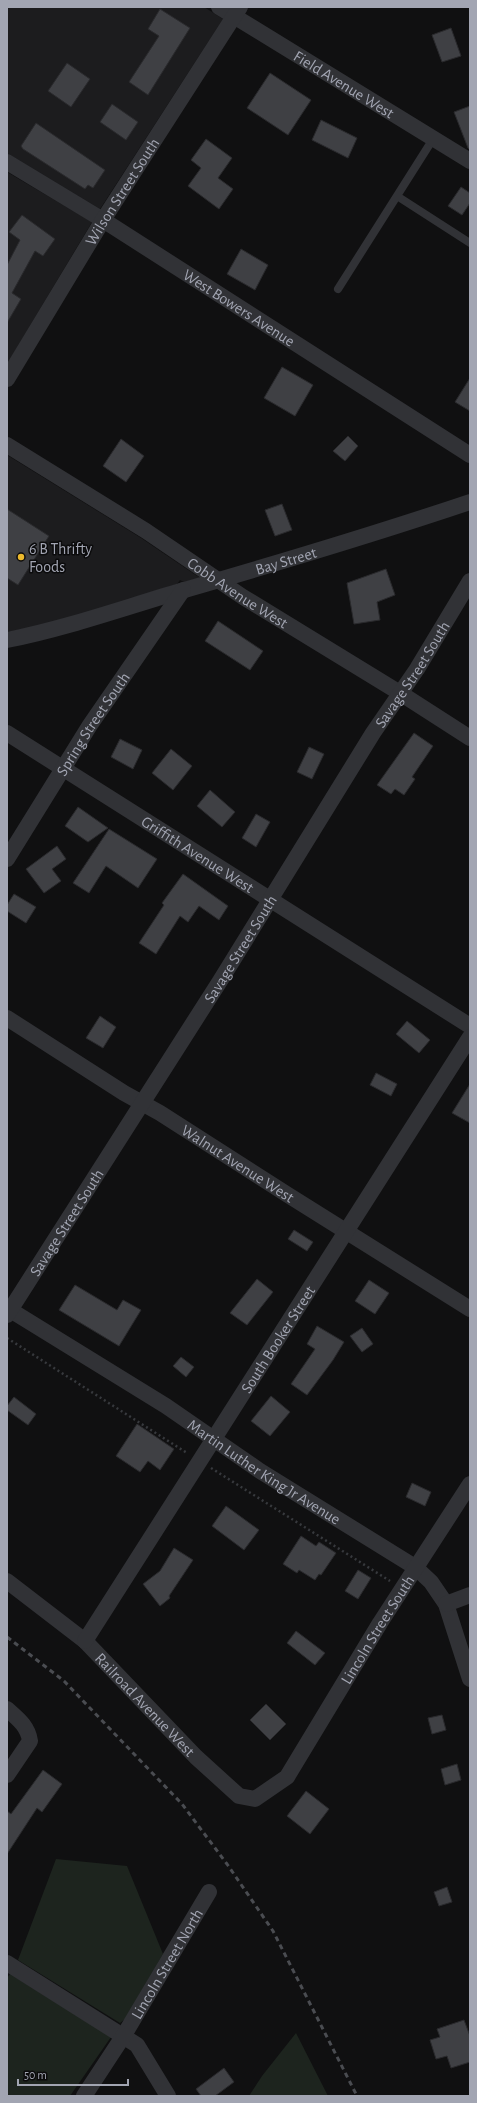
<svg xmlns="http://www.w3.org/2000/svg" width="477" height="2103" font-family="'Alegreya Sans',sans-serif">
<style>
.built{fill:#1c1c1e}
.green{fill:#1d241e}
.building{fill:#3f4044;stroke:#2a2a2d}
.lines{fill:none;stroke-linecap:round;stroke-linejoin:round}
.path{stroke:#37393d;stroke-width:2.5;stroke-dasharray:2 3;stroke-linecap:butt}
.lane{stroke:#313236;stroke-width:8}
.street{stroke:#313236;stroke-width:16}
.rail{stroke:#4a4c51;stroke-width:3;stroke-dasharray:5 4;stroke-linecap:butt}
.poi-dot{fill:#ecb92d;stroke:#0b0b0c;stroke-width:1.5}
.labels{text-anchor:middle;stroke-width:3;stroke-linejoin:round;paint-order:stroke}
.street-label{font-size:16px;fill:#a2a5b2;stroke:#0b0b0c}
.poi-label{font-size:16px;fill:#a2a5b2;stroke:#0b0b0c;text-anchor:start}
</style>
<rect width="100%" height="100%" fill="#101011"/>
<path class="built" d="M7 7H204L223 19 100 209 7 153Z
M7 172 92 222 7 364Z
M7 455 141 538 200 578 184 582 180 580 177 584 102 608 43 625 7 632Z"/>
<path class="green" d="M56 1859 127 1866 163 1954 125 2019 120 2023 18 1960Z
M10 1974 111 2037 70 2096H7V1978Z
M296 2033 328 2096H249L262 2076Z"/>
<path class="building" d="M160 9 190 28 148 95 129 82 159 36 148 29Z
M451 28 461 56 442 62 432 35Z
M67 63 90 79 71 107 48 91Z
M270 73 311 100 288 135 247 108Z
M112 104 138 122 126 140 100 122Z
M470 106V150L468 148 454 112Z
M321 120 357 138 348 158 312 140Z
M36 123 105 170 93 188 88 185 85 189 23 149 21 146Z
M206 139 232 158 218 178 233 189 219 209 188 186 201 168 191 160Z
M461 187 470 193V203L462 215 448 206Z
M22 215 55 239 43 256 35 251 12 293 21 299 7 323V265L20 240 9 232Z
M241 249 268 265 255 290 227 274Z
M282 367 313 385 295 416 264 398Z
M470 378V411L455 402Z
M348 436 358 446 345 461 333 451Z
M121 439 144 456 126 482 103 466Z
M282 504 292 530 275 536 265 510Z
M7 509 49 536 18 585 7 578Z
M386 569 395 595 377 602 380 620 354 624 347 583Z
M218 621 263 651 250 670 205 641Z
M414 733 433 746 412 777 415 779 404 795 395 789 391 794 377 785Z
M120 739 142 750 133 769 111 757Z
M309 747 324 754 312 779 297 772Z
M171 749 192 766 173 790 152 773Z
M210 790 235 812 222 827 197 806Z
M78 807 108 828 88 842 65 826Z
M256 814 270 822 256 847 242 838Z
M109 829 157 859 138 888 106 866 89 893 73 883Z
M57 846 66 859 52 869 61 881 44 893 26 869Z
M183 874 228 906 219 920 199 906 188 922 180 916 156 954 139 943 164 905 162 903Z
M14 894 36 907 26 923 7 911V905Z
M100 1016 116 1027 103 1048 86 1038Z
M407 1021 430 1040 419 1053 396 1034Z
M376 1073 397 1084 391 1096 370 1085Z
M470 1084V1123L452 1113Z
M294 1230 313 1242 307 1251 288 1239Z
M257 1279 273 1292 247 1325 230 1313Z
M369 1280 389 1293 375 1314 355 1301Z
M75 1285 117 1310 123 1300 141 1310 119 1346 59 1310Z
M317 1326 344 1342 333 1360 307 1395 291 1384 315 1349 307 1344Z
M362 1328 373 1344 362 1352 350 1336Z
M181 1357 194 1367 186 1377 173 1366Z
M271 1396 290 1412 270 1436 251 1421Z
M14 1397 36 1414 28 1425 7 1410V1406Z
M137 1424 174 1449 160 1470 148 1461 140 1472 116 1456Z
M412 1483 431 1492 425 1506 406 1497Z
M226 1506 259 1530 244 1550 212 1526Z
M301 1536 316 1546 319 1542 336 1553 321 1575 319 1574 315 1580 299 1570 297 1573 283 1564Z
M174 1548 193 1560 169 1596 170 1598 160 1606 143 1584 160 1571Z
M358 1570 371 1578 358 1599 345 1591Z
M296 1631 325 1653 315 1665 287 1643Z
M266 1704 286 1724 270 1740 250 1720Z
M442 1715 446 1730 432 1734 428 1718Z
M457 1764 461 1780 445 1785 441 1769Z
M43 1770 62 1784 42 1812 37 1808 7 1854V1811L11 1814Z
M306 1791 329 1809 310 1834 287 1816Z
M447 1887 452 1902 439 1906 434 1892Z
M464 2020 470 2036V2062L451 2068 447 2056 436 2059 430 2040 440 2037 437 2029Z
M224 2068 234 2082 215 2096H201L196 2089Z"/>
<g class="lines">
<path class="path" d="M7 1338 187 1453
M211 1468 390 1581"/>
<path class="lane" d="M397 196 470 243
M338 289 433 139"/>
<g class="street">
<path id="s1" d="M219 7 470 161"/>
<path id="s2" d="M7 162 103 220 470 455"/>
<path id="s3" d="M7 379 103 220 240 7"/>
<path id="s4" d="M7 445 146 531 243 597 400 693 470 738"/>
<path id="s5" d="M7 640C67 628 123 608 181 591 278 563 375 534 470 502"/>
<path id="s6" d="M7 733 470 1026"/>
<path id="s7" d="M7 859 90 725 183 590"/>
<path id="s8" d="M7 1018 124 1093 160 1113 288 1195 470 1309"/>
<path id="s9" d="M7 1308 166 1406 260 1471 415 1567 431 1582 446 1604 470 1679"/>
<path id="s10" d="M7 1315 220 981 373 733 417 669 470 581"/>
<path id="s11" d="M7 1581 85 1641 196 1757 239 1796 255 1799 287 1777 380 1623 470 1484"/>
<path d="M446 1604 470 1595"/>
<path id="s12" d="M85 1641 470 1037"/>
<path d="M7 1709C17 1718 28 1726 30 1741L7 1775"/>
<path d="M7 1963 137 2045 168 2096"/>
<path id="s13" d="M84 2096 124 2035 209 1892"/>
</g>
<path class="rail" d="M7 1637 64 1681 182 1804 227 1864 273 1931 357 2096"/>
</g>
<circle class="poi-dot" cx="21" cy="557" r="4"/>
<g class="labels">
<g class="street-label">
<text dy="6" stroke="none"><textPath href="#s1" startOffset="147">Field Avenue West</textPath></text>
<text dy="6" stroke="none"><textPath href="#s3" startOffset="220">Wilson Street South</textPath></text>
<text dy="6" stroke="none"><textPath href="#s2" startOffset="274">West Bowers Avenue</textPath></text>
<text dy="6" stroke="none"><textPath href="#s5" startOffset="290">Bay Street</textPath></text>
<text dy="6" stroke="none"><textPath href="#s4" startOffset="274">Cobb Avenue West</textPath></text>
<text dy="6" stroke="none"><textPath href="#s10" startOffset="758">Savage Street South</textPath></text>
<text dy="6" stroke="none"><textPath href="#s7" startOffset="160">Spring Street South</textPath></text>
<text dy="6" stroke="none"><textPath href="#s6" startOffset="226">Griffith Avenue West</textPath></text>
<text dy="6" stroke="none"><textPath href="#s10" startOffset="434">Savage Street South</textPath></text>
<text dy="6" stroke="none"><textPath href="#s8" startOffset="273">Walnut Avenue West</textPath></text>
<text dy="6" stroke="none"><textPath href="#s10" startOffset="110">Savage Street South</textPath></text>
<text dy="6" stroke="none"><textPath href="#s12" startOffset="358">South Booker Street</textPath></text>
<text dy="6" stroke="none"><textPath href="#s9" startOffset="305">Martin Luther King Jr Avenue</textPath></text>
<text dy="6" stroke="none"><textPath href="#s11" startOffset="545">Lincoln Street South</textPath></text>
<text dy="6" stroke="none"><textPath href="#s11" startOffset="186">Railroad Avenue West</textPath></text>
<text dy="6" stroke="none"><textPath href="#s13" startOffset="156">Lincoln Street North</textPath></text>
</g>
<g class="poi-label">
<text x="29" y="554">6 B Thrifty<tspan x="29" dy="18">Foods</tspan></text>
</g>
</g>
<rect width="477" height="2103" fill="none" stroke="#a2a5b2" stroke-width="16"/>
<path d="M18 2079v6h110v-6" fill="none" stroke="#a2a5b2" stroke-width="2"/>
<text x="24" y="2079" font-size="12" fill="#a2a5b2" stroke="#0b0b0c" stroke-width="3" paint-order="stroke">50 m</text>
</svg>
